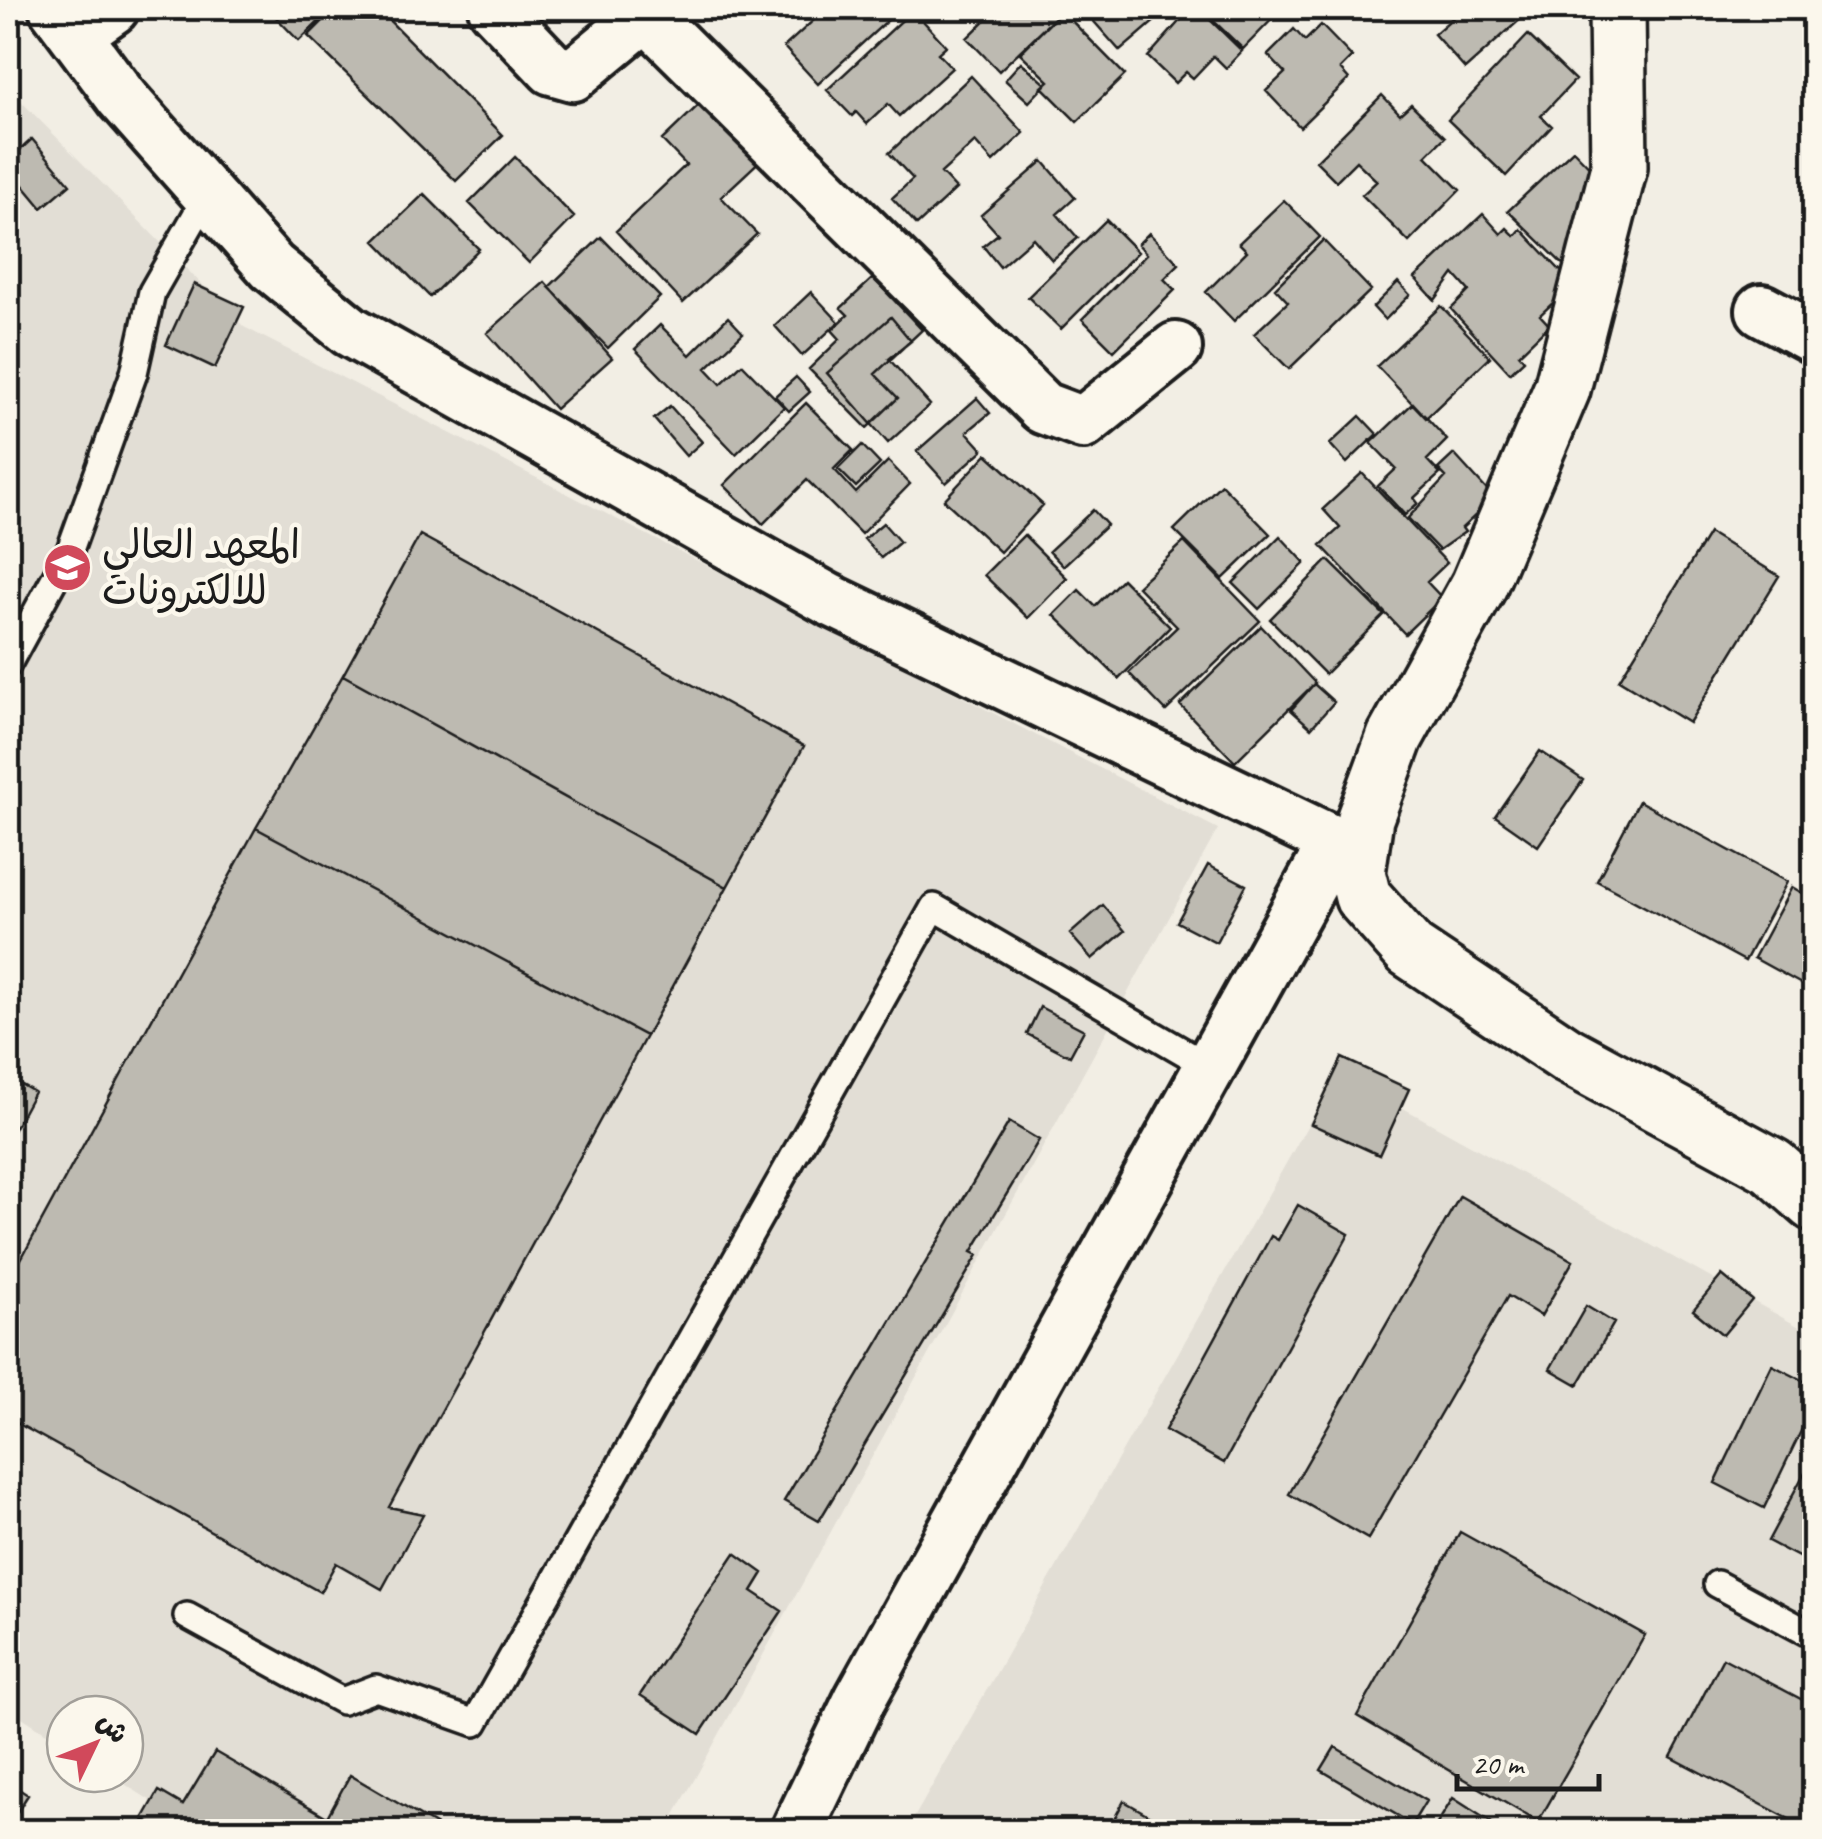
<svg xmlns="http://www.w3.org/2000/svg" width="1822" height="1839" font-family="Caveat,'Playpen Sans Arabic',sans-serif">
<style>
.built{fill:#e2ded5}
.building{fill:#bdbab1;stroke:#1c1c1c;stroke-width:2.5}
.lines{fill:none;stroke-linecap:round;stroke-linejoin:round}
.service-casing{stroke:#1c1c1c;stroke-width:32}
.minor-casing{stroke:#1c1c1c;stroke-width:58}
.tertiary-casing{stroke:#1c1c1c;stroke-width:62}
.service{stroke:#fbf7ec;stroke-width:25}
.minor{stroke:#fbf7ec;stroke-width:50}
.tertiary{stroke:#fbf7ec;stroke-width:55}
.labels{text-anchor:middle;stroke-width:9;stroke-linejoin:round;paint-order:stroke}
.poi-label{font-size:40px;fill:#1c1c1c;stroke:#fbf7ec;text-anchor:start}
</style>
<rect width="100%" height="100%" fill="#f2eee4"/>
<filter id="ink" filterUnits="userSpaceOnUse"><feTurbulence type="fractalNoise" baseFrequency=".01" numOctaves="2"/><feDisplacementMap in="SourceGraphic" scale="20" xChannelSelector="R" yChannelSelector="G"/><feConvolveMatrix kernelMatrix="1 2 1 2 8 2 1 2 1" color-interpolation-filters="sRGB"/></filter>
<g filter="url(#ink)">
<path class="built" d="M8 88 244 327 1218 829 666 1831H198L109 1774H125V1714H65V1745L8 1708Z
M1338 1072 1814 1335V1831L906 1832Z"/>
<path class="building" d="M272 8H333L299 41 269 10Z
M336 8H377L503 135 456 181 308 36Z
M827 8H901L818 84 784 47Z
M998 8H1065L999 71 967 38Z
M1082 8H1145L1156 20 1120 51Z
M1191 8H1198L1242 51 1226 68 1214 56 1193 78 1186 72 1175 83 1148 57Z
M1200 8H1283L1243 49Z
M1464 8H1533L1465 69 1434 34Z
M913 10 946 46 938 53 952 68 899 116 888 104 867 124 856 112 852 116 827 90Z
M1062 11 1125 75 1077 122 1042 87 1049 81 1020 53Z
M1321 25 1352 57 1340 69 1349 79 1300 127 1266 91 1285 73 1268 55 1294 29 1305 41Z
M1528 35 1575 80 1541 116 1552 126 1506 176 1448 120Z
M1021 62 1046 84 1029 102 1005 80Z
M971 76 1024 133 993 162 975 142 941 173 956 189 917 225 892 198 913 179 889 153Z
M1382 95 1400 114 1411 104 1445 137 1426 156 1460 190 1409 242 1362 195 1377 181 1356 161 1336 181 1316 161Z
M708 96 765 156 721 197 757 234 683 303 616 231 686 165 662 140Z
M32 139 70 184 42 208 8 167V161Z
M1573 150 1605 183 1573 274 1508 211Z
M515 157 574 217 529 263 469 203Z
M1043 161 1075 198 1057 214 1078 238 1052 260 1033 238 1000 267 983 246 998 234 981 215Z
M424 194 479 249 430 297 375 241Z
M1284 200 1320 237 1234 321 1206 292 1247 251 1239 243Z
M1483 214 1501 234 1507 228 1515 236 1521 229 1573 284 1540 315 1549 325 1519 354 1524 360 1510 373 1451 309 1469 291 1454 274 1435 300 1415 278Z
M1106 220 1138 252 1061 329 1028 297Z
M1149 233 1179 264 1164 279 1175 290 1114 351 1082 319 1147 254 1138 244Z
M601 237 660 297 608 348 549 287Z
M1323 240 1371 290 1289 369 1254 334 1288 302 1275 288Z
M873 278 922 330 875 374 898 398 867 428 809 369 840 339 832 330 848 315 841 308Z
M545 282 612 358 555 409 487 333Z
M1398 282 1410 295 1385 320 1373 307Z
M194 284 244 307 215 368 166 345Z
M811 292 839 322 802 356 775 326Z
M1441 306 1490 357 1426 418 1377 366Z
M728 317 743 333 706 368 721 384 742 364 784 407 736 454 635 349 660 325 690 355Z
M891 317 911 341 889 359 930 405 888 443 827 373Z
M796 377 810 392 789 411 775 396Z
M977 398 990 413 967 432 983 450 946 483 917 451Z
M806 403 853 450 834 469 856 493 888 461 910 484 861 534 807 480 763 524 724 485Z
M1413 403 1447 440 1427 460 1440 474 1414 498 1418 503 1405 515 1378 486 1396 469 1371 443Z
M670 406 702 442 686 456 654 419Z
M1360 416 1377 434 1347 463 1330 444Z
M862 445 880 464 856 487 838 469Z
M987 454 1043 505 1000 552 944 500Z
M1454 454 1494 498 1462 528 1465 532 1439 550 1408 518 1446 477 1438 469Z
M1362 473 1447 563 1427 582 1442 598 1405 634 1321 545 1340 528 1323 509Z
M1221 484 1270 534 1223 579 1174 530Z
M1093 510 1107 525 1063 566 1049 551Z
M883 523 900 542 881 558 864 539Z
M1709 533 1779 576 1689 723 1619 680Z
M420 535 804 746 727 887 343 675Z
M1024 535 1067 578 1028 618 984 575Z
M1280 536 1305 563 1259 609 1233 583Z
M1184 542 1260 621 1166 711 1129 673 1177 627 1137 586Z
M1328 560 1384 615 1325 674 1270 619Z
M1122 579 1170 627 1119 679 1054 615 1079 590 1095 606Z
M1261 626 1315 683 1235 762 1180 705Z
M343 675 727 887 646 1036 256 828Z
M1314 684 1334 702 1311 728 1291 710Z
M1540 751 1583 780 1538 846 1495 816Z
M1639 801 1787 882 1745 961 1597 881Z
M256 828 646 1036 389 1507 423 1514 382 1589 336 1563 320 1592 8 1418V1283Z
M1208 865 1246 885 1216 942 1177 922Z
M1792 887 1814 900V991L1754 958Z
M1103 905 1125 931 1092 959 1070 934Z
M1040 1007 1084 1030 1070 1056 1027 1034Z
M1342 1058 1409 1089 1379 1155 1311 1124Z
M17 1082 34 1092 8 1140V1099Z
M1009 1122 1039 1140 972 1252 978 1255 819 1521 784 1501Z
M1460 1196 1573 1261 1541 1316 1508 1296 1368 1539 1289 1494Z
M1298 1205 1349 1234 1224 1463 1165 1430 1271 1236 1278 1240Z
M1722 1275 1752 1300 1723 1335 1693 1310Z
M1586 1306 1614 1323 1578 1385 1550 1369Z
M1772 1365 1814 1386V1404L1764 1508 1715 1483Z
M1814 1455V1565L1768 1541Z
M1460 1532 1645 1635 1538 1822 1357 1716Z
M735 1553 763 1573 752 1591 782 1611 700 1734 640 1695Z
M1723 1658 1814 1706V1832L1671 1757Z
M1335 1747 1426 1801 1412 1824 1321 1770Z
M215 1752 327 1817 350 1775 447 1832H164L143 1819 159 1791 183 1805Z
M8 1782 28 1795 8 1826Z
M1453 1798 1506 1832H1432Z
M1124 1801 1178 1832H1107Z"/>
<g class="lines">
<defs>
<path id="service" d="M8 664 70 550 134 373 152 292 208 194
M1717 1584 1814 1636
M187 1616 342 1701 376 1688 475 1723 934 907 1208 1066"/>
<path id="minor" d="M55 8 122 98 272 267 350 331 828 599 1357 853
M494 8 552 69 573 75 654 8
M646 15 1043 408 1083 423 1176 348
M75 35 113 8
M1762 310 1814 338
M796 1832 860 1699 1334 843"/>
<path id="tertiary" d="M1617 8 1619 167 1562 389 1479 585 1395 737 1365 818 1357 873 1363 897 1410 950 1567 1055 1772 1166 1814 1203"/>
</defs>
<use href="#service" class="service-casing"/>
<use href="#minor" class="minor-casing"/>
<use href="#tertiary" class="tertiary-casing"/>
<use href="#service" class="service"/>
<use href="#minor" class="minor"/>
<use href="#tertiary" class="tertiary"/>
</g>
</g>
<defs>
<symbol id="university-disc" viewBox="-11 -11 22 22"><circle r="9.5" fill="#d1495b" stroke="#fbf7ec"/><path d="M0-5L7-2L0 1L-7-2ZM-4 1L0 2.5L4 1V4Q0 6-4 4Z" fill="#fff"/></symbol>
</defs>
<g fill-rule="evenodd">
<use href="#university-disc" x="40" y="540" width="55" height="55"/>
</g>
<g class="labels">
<g class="poi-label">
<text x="102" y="558">المعهد العالي<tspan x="102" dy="46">للالكترونات</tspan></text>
</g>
</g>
<rect width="1822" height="1839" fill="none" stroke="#fbf7ec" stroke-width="40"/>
<rect x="20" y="20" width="1782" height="1799" fill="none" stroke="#1c1c1c" stroke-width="4" filter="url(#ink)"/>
<g transform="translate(95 1744) rotate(47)"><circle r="48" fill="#fbf7ec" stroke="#a29f99" stroke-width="2.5"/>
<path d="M0-8L18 38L0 25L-18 38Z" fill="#d1495b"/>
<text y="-15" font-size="28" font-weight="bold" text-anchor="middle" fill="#1c1c1c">ش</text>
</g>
<path d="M1457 1774v15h142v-15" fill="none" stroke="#1c1c1c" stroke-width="5"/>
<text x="1472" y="1774" font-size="30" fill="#1c1c1c" stroke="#fbf7ec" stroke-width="8" paint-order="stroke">20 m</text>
</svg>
